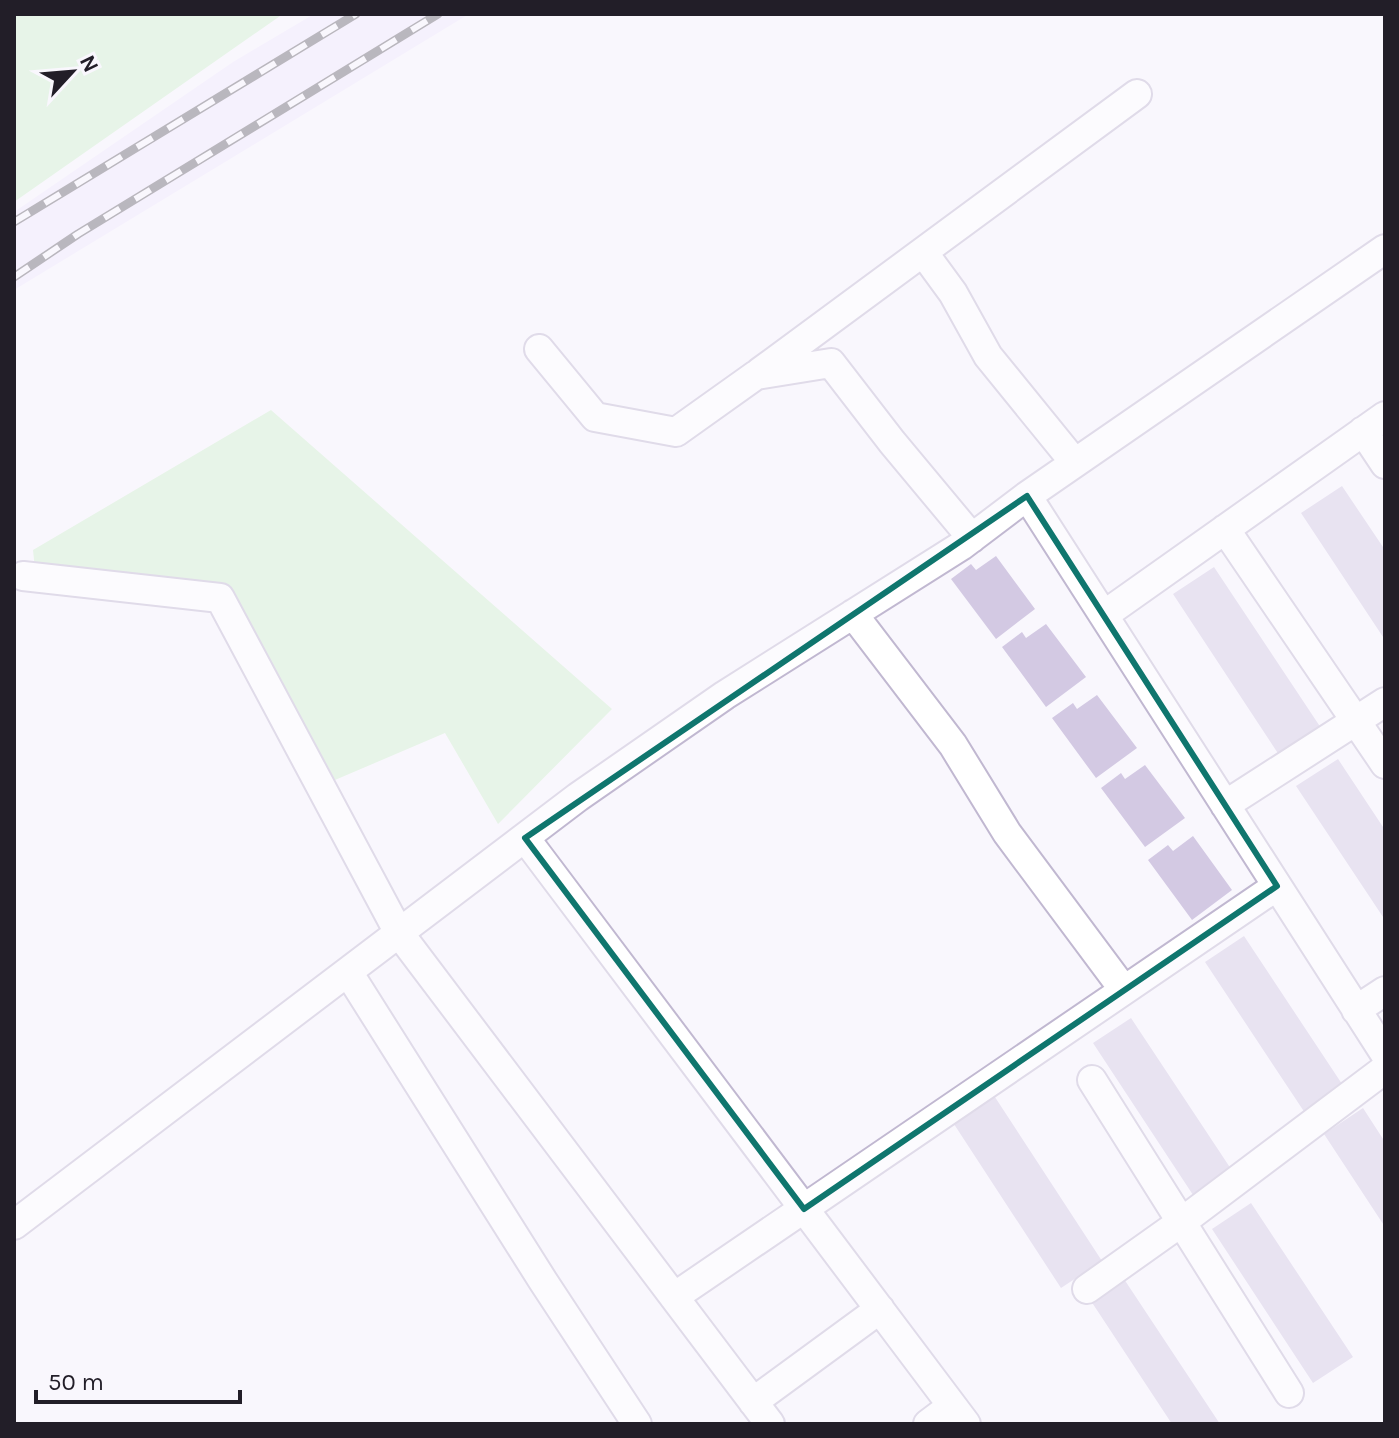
<svg xmlns="http://www.w3.org/2000/svg" width="1399" height="1438" font-family="Karla,sans-serif">
<style>
.built{fill:#f0e8fc}
.green{fill:#d1efce}
.building{fill:#d3c9e3}
.lines{fill:none;stroke-linecap:round;stroke-linejoin:round}
.minor-casing{stroke:#c1b8d1;stroke-width:32}
.minor{stroke:#fff;stroke-width:28}
.rail-casing{stroke:#6c6871;stroke-width:9}
.rail{stroke:#f9f7fd;stroke-width:6;stroke-dasharray:18;stroke-linecap:butt}
.marked{fill:none;stroke:#0f766e;stroke-width:6;stroke-linejoin:round}
</style>
<rect width="100%" height="100%" fill="#f9f7fd"/>
<path class="built" d="M314 14H469L14 290V212L233 62Z"/>
<path class="green" d="M14 14H283L14 202Z
M271 410 612 709 498 824 445 733 335 780 233 595 35 570 33 550Z"/>
<path class="building" d="M1342 486 1385 550V640L1301 513Z
M996 556 1035 609 996 639 951 579 971 564 976 570Z
M1214 567 1323 731 1281 758 1173 594Z
M1046 624 1086 677 1046 707 1002 647 1022 632 1026 638Z
M1097 695 1137 748 1096 778 1052 718 1073 703 1077 709Z
M1338 759 1385 830V920L1296 786Z
M1145 765 1185 818 1145 847 1101 788 1121 773 1125 779Z
M1193 836 1232 890 1192 920 1148 860 1168 845 1173 851Z
M1244 936 1346 1090 1307 1116 1205 962Z
M1131 1018 1233 1172 1195 1198 1093 1043Z
M991 1091 1102 1261 1061 1288 950 1118Z
M1363 1108 1385 1142V1227L1324 1134Z
M1251 1203 1353 1357 1313 1383 1212 1229Z
M1122 1276 1220 1424H1172L1089 1298Z"/>
<g class="lines">
<defs>
<path id="minor" d="M923 252 953 293 988 356 1075 463
M539 349 595 417 676 432 756 375 831 363 892 442 972 538
M760 372 1137 94
M1363 431 1385 464
M1027 496 1385 1054
M1225 529 1385 764
M23 576 220 598 399 933 770 1424
M853 614 953 745 1007 833 1124 990
M1104 615 1385 416
M1225 805 1385 702
M525 838 966 1424
M348 972 543 1281 637 1424
M1356 1010 1385 991
M1092 1080 1289 1393
M14 1225 578 797 725 695 961 546 1027 496 1385 249
M1087 1289 1187 1218 1385 1069
M674 1297 1277 886
M753 1402 880 1309
M928 1424 952 1406"/>
</defs>
<use href="#minor" class="minor-casing"/>
<use href="#minor" class="minor"/>
<defs>
<path id="rail" d="M14 222 356 14
M14 277 78 234 438 14"/>
</defs>
<use href="#rail" class="rail-casing"/>
<use href="#rail" class="rail"/>
</g>
<path d="M0 0H1399V1438H0ZM1027 496 1277 886 804 1209 525 838Z" fill="#f9f7fd" fill-opacity=".55" fill-rule="evenodd"/>
<path class="marked" d="M1027 496 1277 886 804 1209 525 838Z"/>
<rect width="1399" height="1438" fill="none" stroke="#221e28" stroke-width="32"/>
<g transform="translate(72 72) rotate(64)" stroke="#f9f7fd" stroke-width="6" paint-order="stroke">
<path d="M0-6L14 30L0 20L-14 30Z" fill="#221e28"/>
<text y="-12" font-size="22" font-weight="bold" text-anchor="middle" fill="#221e28">N</text>
</g>
<path d="M36 1390v12h204v-12" fill="none" stroke="#221e28" stroke-width="4"/>
<text x="48" y="1390" font-size="24" fill="#221e28" stroke="#f9f7fd" stroke-width="6" paint-order="stroke">50 m</text>
</svg>
